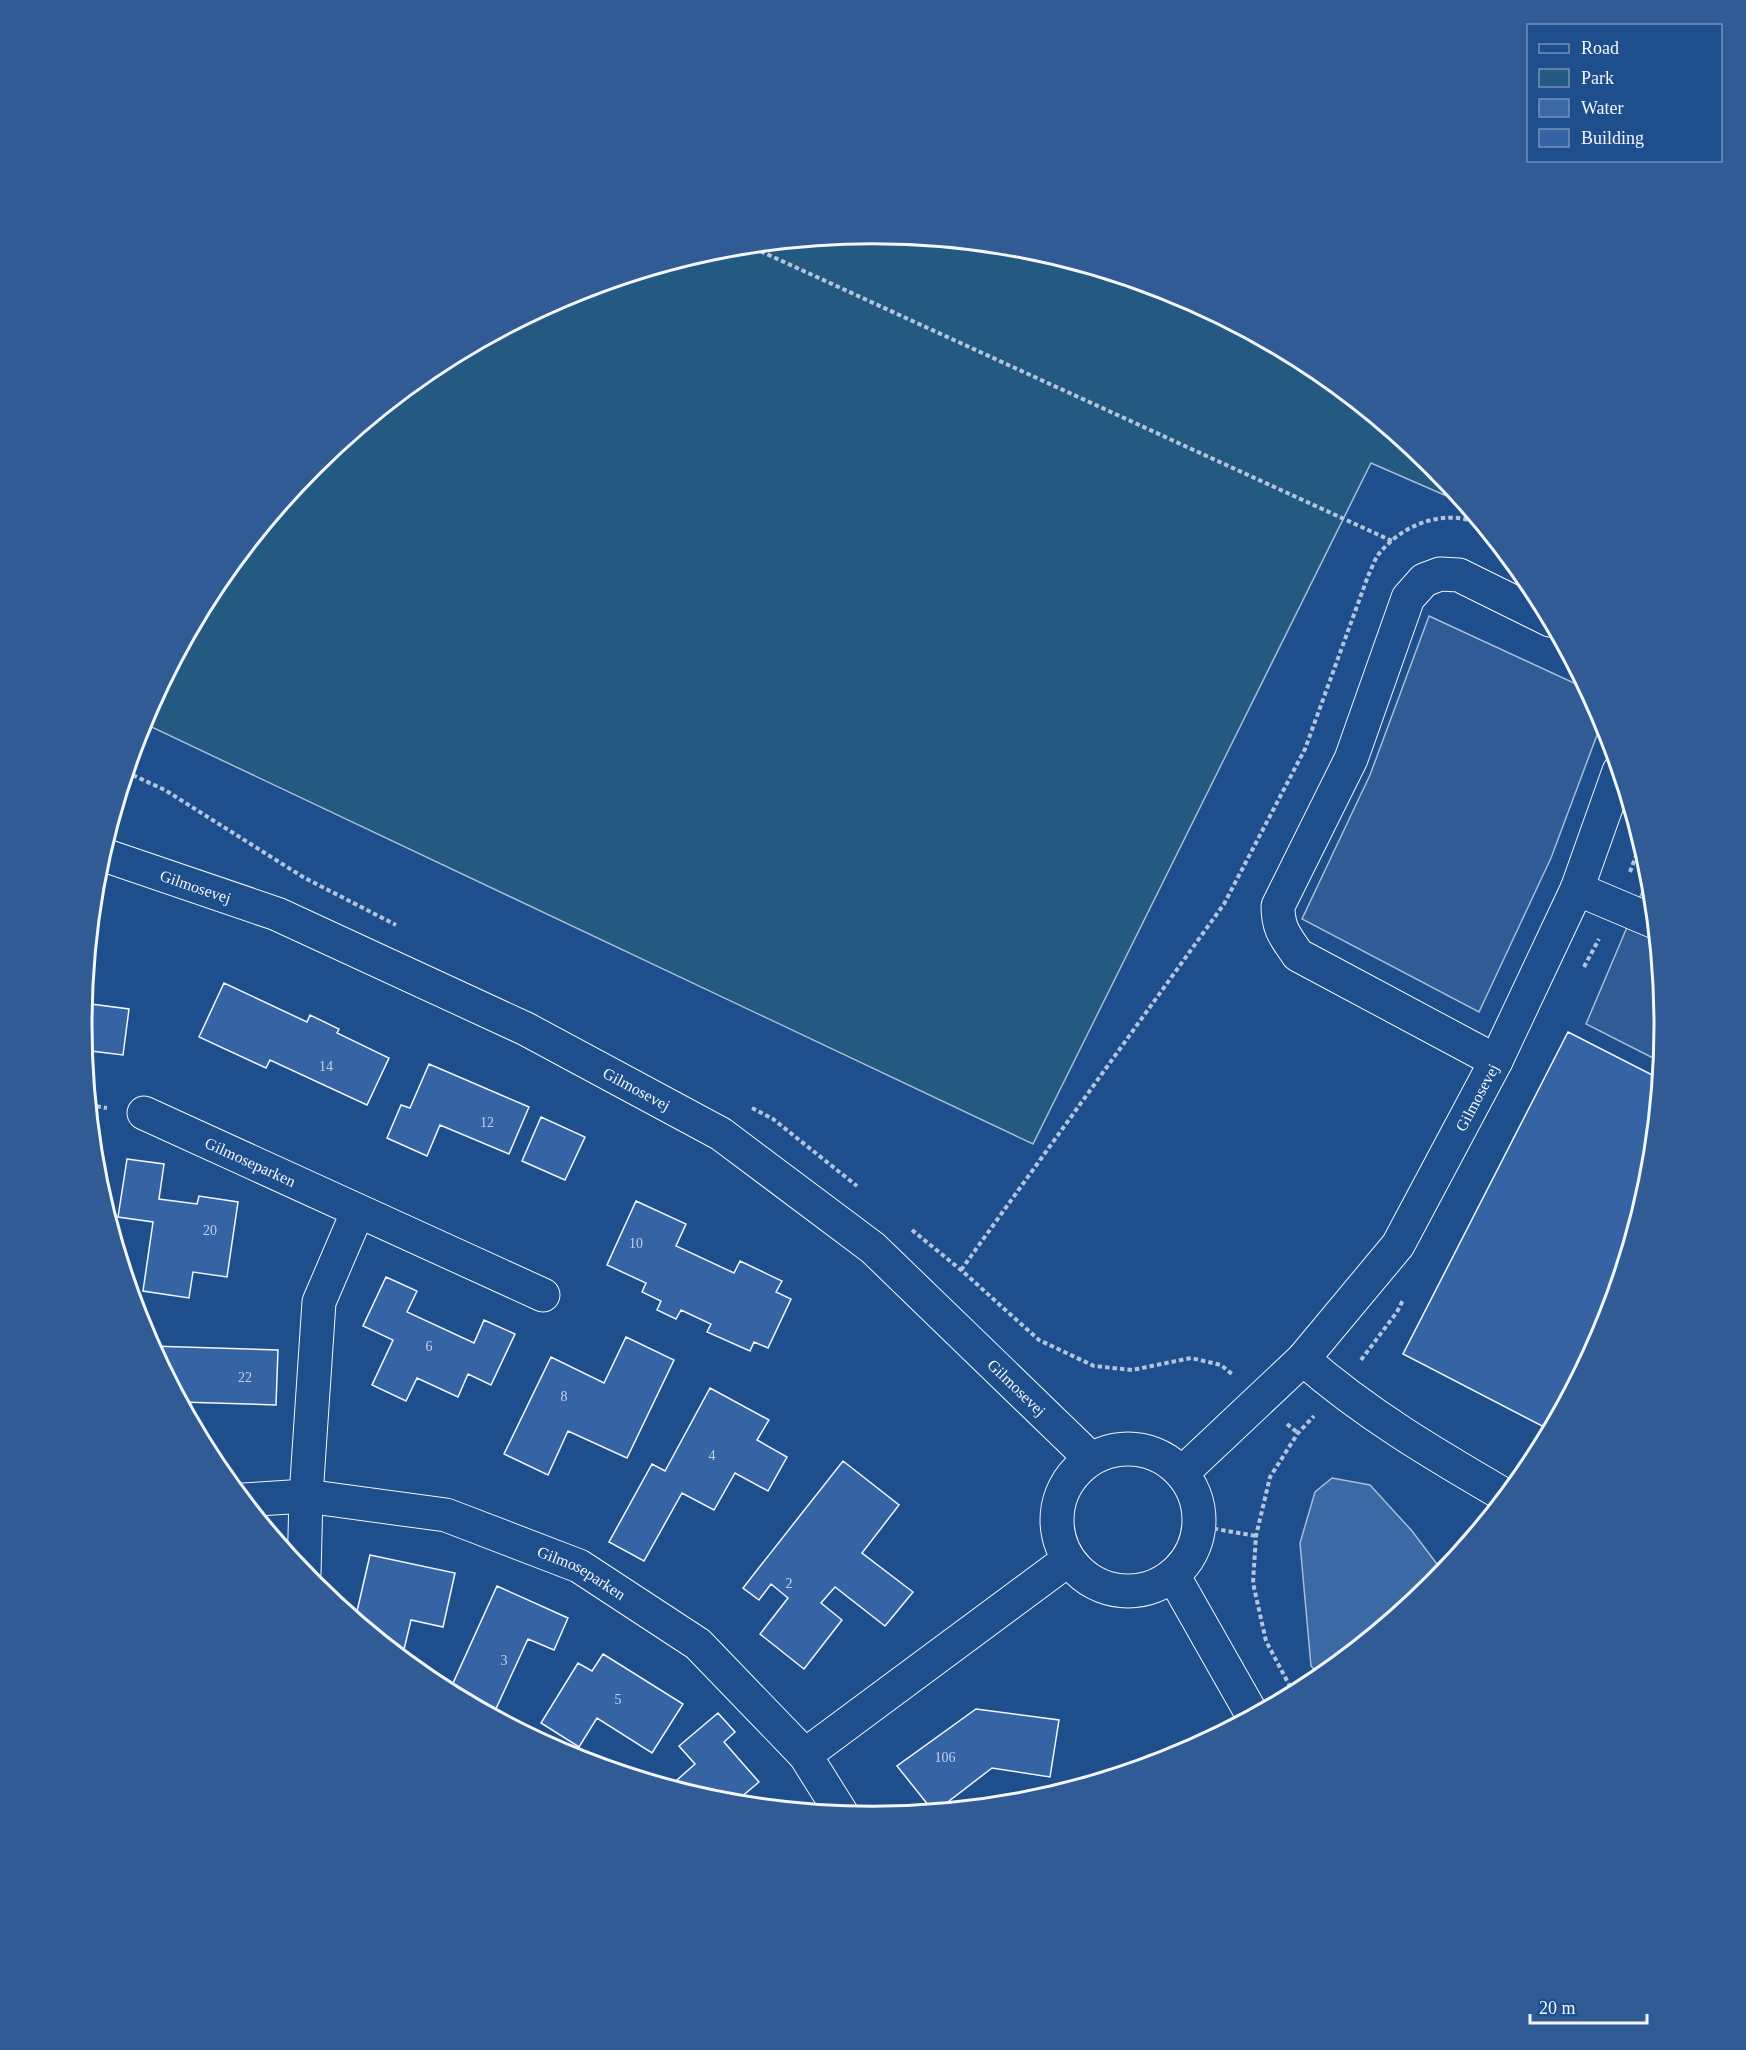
<svg xmlns="http://www.w3.org/2000/svg" width="1746" height="2050" font-family="Georgia,serif">
<style>
.green{fill:#245a82;stroke:#a8bbd7;stroke-width:1.5}
.parking{fill:#305b95;stroke:#a8bbd7;stroke-width:1.5}
.water{fill:#3b69a3;stroke:#a8bbd7;stroke-width:1.5}
.building{fill:#3563a3;stroke:#f2f6ff;stroke-width:1.5}
.lines{fill:none;stroke-linecap:round;stroke-linejoin:round}
.minor-casing{stroke:#f2f6ff;stroke-width:35}
.path{stroke:#b3c4dc;stroke-width:4;stroke-dasharray:4.5 3;stroke-linecap:butt}
.minor{stroke:#1f4e8c;stroke-width:33}
.labels{text-anchor:middle;stroke-width:4.5;stroke-linejoin:round;paint-order:stroke}
.number-label{font-size:14px;fill:#c3d1e8}
.street-label{font-size:16px;fill:#f2f6ff;stroke:#1f4e8c}
.rim{fill:none;stroke:#f2f6ff;stroke-width:3}
</style>
<rect width="100%" height="100%" fill="#1f4e8c"/>
<path class="green" d="M873 233 1028 248 1176 293 1313 367 1433 465 1465 504 1371 463 1033 1144 141 722 215 585 313 465 433 366 570 293 719 248Z"/>
<path class="parking" d="M1429 616 1587 689 1603 719 1551 858 1479 1012 1302 919 1370 775Z
M1650 873 1665 1025 1661 1062 1586 1024Z"/>
<path class="water" d="M1332 1478 1370 1485 1412 1531 1443 1572 1433 1585 1321 1677 1311 1666 1300 1543 1315 1492Z"/>
<path class="building" d="M224 983 307 1022 310 1015 339 1029 337 1033 389 1058 367 1105 270 1060 266 1068 199 1037Z
M83 1003 129 1009 123 1055 83 1050 81 1025Z
M1568 1032 1660 1079 1650 1180 1605 1328 1550 1430 1403 1354Z
M429 1064 529 1107 509 1154 440 1125 427 1156 387 1138 401 1105 410 1108Z
M541 1117 585 1137 565 1180 522 1161Z
M127 1159 164 1164 159 1199 197 1204 199 1196 238 1202 227 1277 193 1272 189 1298 143 1291 153 1222 118 1217Z
M636 1201 686 1224 676 1246 734 1273 740 1261 782 1281 776 1292 791 1299 768 1348 754 1342 750 1351 707 1332 711 1324 681 1310 676 1319 657 1310 661 1301 642 1292 646 1283 607 1265Z
M386 1277 417 1291 407 1312 474 1343 484 1320 515 1334 491 1385 468 1374 458 1397 417 1378 406 1401 372 1385 393 1340 363 1326Z
M626 1337 674 1360 627 1458 568 1431 548 1475 504 1454 551 1357 604 1383Z
M151 1346 278 1350 276 1405 181 1402Z
M710 1388 769 1420 757 1440 787 1457 768 1491 735 1473 714 1510 682 1493 644 1561 609 1542 652 1464 665 1471Z
M843 1461 899 1505 862 1553 913 1592 885 1626 835 1587 821 1603 842 1620 804 1669 760 1634 788 1598 771 1584 759 1600 743 1588Z
M370 1555 455 1573 443 1627 411 1620 402 1658 355 1620Z
M497 1586 568 1618 554 1650 528 1639 494 1713 449 1692Z
M603 1654 683 1704 652 1753 597 1718 579 1747 541 1723 578 1663 592 1671Z
M976 1709 1059 1720 1050 1777 992 1768 936 1811H933L897 1766Z
M718 1713 735 1732 724 1742 759 1782 734 1803 718 1802 669 1787 695 1764 679 1746Z
M1149 1755 1154 1763 1105 1778Z"/>
<g class="lines">
<defs>
<g id="minor">
<path id="s1" d="M101 854 277 914 526 1029 721 1134 873 1248 1090 1458"/>
<path d="M1577 889 1655 922"/>
<path d="M1496 1061 1298 955C1285 936 1278 929 1278 906L1351 759 1408 598 1424 580 1440 574 1459 575 1550 620"/>
<path id="s2" d="M144 1113 543 1295"/>
<path d="M1303 1359C1366 1414 1434 1454 1506 1496"/>
<circle cx="1128" cy="1520" r="71"/>
<path id="s3" d="M1182 1473 1303 1359 1398 1245 1496 1061 1577 889 1619 771"/>
<path id="s4" d="M243 1500 306 1496 446 1515 579 1566 698 1644 805 1755 842 1814"/>
<path d="M304 1574 306 1496 319 1302 358 1211"/>
<path d="M1173 1575 1253 1716"/>
<path d="M805 1755 1068 1560"/>
</g>
</defs>
<use href="#minor" class="minor-casing"/>
<path class="path" d="M747 245 1392 541
M1242 329 1251 333
M126 772 165 790 303 877 396 925
M1630 872 1641 842
M1584 967 1599 939
M89 1105 107 1108
M752 1108 773 1119 857 1186
M912 1230 961 1270 1039 1340 1094 1366 1132 1370 1191 1358 1221 1365 1233 1375
M961 1270 1224 904 1305 749 1368 576C1371 570 1374 561 1378 555 1402 524 1446 507 1482 525
M1361 1360 1397 1312 1403 1300
M1287 1424 1298 1433
M1199 1526 1256 1536
M1294 1694 1266 1641 1253 1583 1256 1536 1270 1477 1298 1433 1314 1416"/>
<use href="#minor" class="minor"/>
</g>
<g class="labels">
<g class="number-label">
<text x="326" y="1071">14</text>
<text x="487" y="1127">12</text>
<text x="210" y="1235">20</text>
<text x="636" y="1248">10</text>
<text x="429" y="1351">6</text>
<text x="245" y="1382">22</text>
<text x="564" y="1401">8</text>
<text x="712" y="1460">4</text>
<text x="789" y="1588">2</text>
<text x="504" y="1665">3</text>
<text x="618" y="1704">5</text>
<text x="945" y="1762">106</text>
</g>
<g class="street-label">
<text dy="6" stroke="none"><textPath href="#s1" startOffset="100">Gilmosevej</textPath></text>
<text dy="6" stroke="none"><textPath href="#s1" startOffset="586">Gilmosevej</textPath></text>
<text dy="6" stroke="none"><textPath href="#s3" startOffset="482">Gilmosevej</textPath></text>
<text dy="6" stroke="none"><textPath href="#s2" startOffset="117">Gilmoseparken</textPath></text>
<text dy="6" stroke="none"><textPath href="#s1" startOffset="1072">Gilmosevej</textPath></text>
<text dy="6" stroke="none"><textPath href="#s4" startOffset="352">Gilmoseparken</textPath></text>
</g>
</g>
<path d="M0 0H1746V2050H0ZM92 1025a781 781 0 1 1 1562 0a781 781 0 1 1-1562 0Z" fill="#305b95" fill-rule="evenodd"/>
<path class="rim" d="M92 1025a781 781 0 1 1 1562 0a781 781 0 1 1-1562 0Z"/>
<rect x="1527" y="24" width="195" height="138" fill="#1f4e8c" stroke="#7391ba" stroke-width="1.5"/>
<rect x="1539" y="44" width="30" height="9" fill="#1f4e8c" stroke="#7391ba" stroke-width="1.5"/>
<text x="1581" y="54" font-size="18" fill="#f2f6ff">Road</text>
<rect x="1539" y="69" width="30" height="18" fill="#245a82" stroke="#7391ba" stroke-width="1.5"/>
<text x="1581" y="84" font-size="18" fill="#f2f6ff">Park</text>
<rect x="1539" y="99" width="30" height="18" fill="#3b69a3" stroke="#7391ba" stroke-width="1.5"/>
<text x="1581" y="114" font-size="18" fill="#f2f6ff">Water</text>
<rect x="1539" y="129" width="30" height="18" fill="#3563a3" stroke="#7391ba" stroke-width="1.5"/>
<text x="1581" y="144" font-size="18" fill="#f2f6ff">Building</text>
<path d="M1530 2014v9h117v-9" fill="none" stroke="#f2f6ff" stroke-width="3"/>
<text x="1539" y="2014" font-size="18" fill="#f2f6ff" stroke="#1f4e8c" stroke-width="4.5" paint-order="stroke">20 m</text>
</svg>
